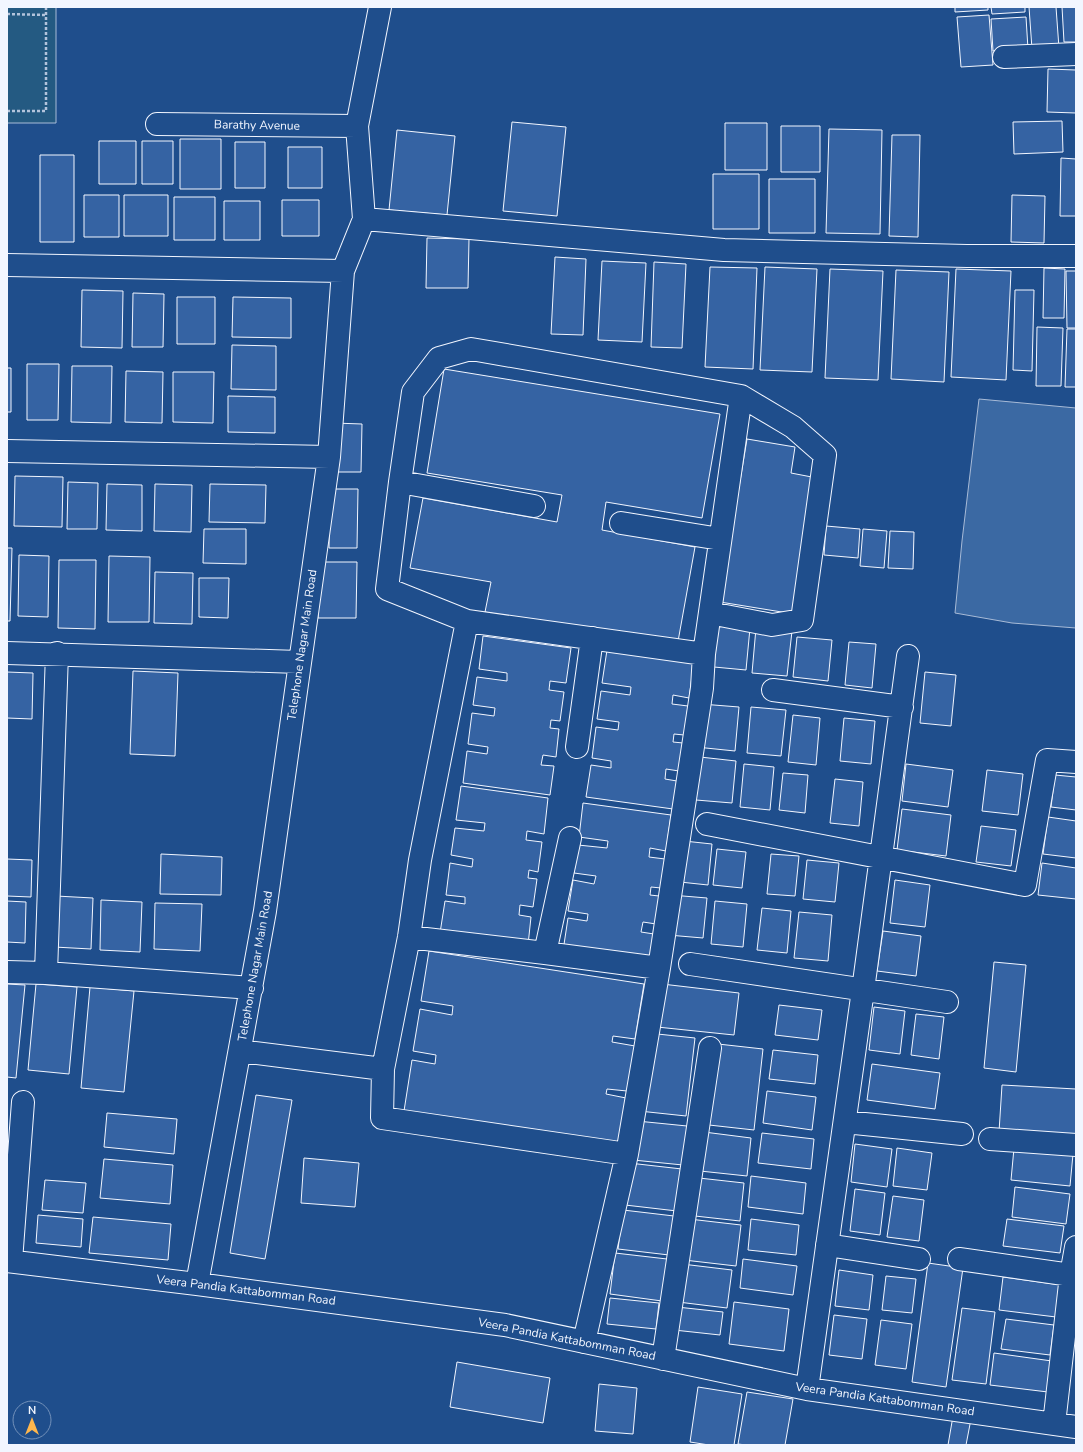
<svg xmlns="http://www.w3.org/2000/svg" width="1083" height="1452" font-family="'Nunito Sans',sans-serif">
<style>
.green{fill:#245a82;stroke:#a8bbd7}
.water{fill:#3b69a3;stroke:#a8bbd7}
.building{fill:#3563a3;stroke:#f2f6ff}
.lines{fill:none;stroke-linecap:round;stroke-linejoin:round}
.minor-casing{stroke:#f2f6ff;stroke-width:24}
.path{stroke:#b3c4dc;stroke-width:2.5;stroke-dasharray:3 2;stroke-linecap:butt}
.minor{stroke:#1f4e8c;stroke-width:22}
.labels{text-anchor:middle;stroke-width:3;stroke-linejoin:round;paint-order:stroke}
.street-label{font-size:12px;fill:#f2f6ff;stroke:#1f4e8c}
</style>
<rect width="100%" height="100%" fill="#1f4e8c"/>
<path class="green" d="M7 7H56V123H7Z"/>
<path class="water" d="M979 399 1076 408V628L1012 623 955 613 962 541Z"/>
<path class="building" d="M955 7H988V10L955 12Z
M991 7H1025V12L992 14Z
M1029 7H1056L1059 48 1032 49Z
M1062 7H1076V42H1064Z
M989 15 993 65 961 67 957 17Z
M1026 17 1028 49 993 51 991 19Z
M1048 69 1076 70V113L1047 112Z
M1062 121 1063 152 1014 154 1013 122Z
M512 122 566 127 557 216 503 211Z
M725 123H767V170H725Z
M781 126H820V172H781Z
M829 129 882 130 880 234 826 233Z
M397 130 455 136 447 215 389 210Z
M892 135H920L918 237 889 236Z
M180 139H221V189H180Z
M99 141H136V184H99Z
M142 141H173V184H142Z
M235 142H265V188H235Z
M288 147H322V188H288Z
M40 155H74V242H40Z
M1061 158 1076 159V216H1060Z
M713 174H759V229H713Z
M769 179H815V233H769Z
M84 195H119V237H84Z
M124 195H168V236H124Z
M1012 195 1045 196 1044 243 1011 242Z
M174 197H215V240H174Z
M282 200H319V236H282Z
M224 201H260V240H224Z
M427 238 469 239 468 288H426Z
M555 257 586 259 583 335 551 334Z
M602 261 646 263 642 342 598 340Z
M654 262 686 264 682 348 651 347Z
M710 267 757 268 753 369 705 367Z
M765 267 817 269 812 372 760 370Z
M1044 268 1065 269 1064 318H1043Z
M830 269 883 271 878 380 825 378Z
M956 269 1011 271 1006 380 951 377Z
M896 270 949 272 944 382 891 379Z
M1066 271H1076V328H1067Z
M82 290 123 291 122 348 81 347Z
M1015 290H1034L1032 371 1013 370Z
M133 293 164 294 163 347H132Z
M177 297H215V344H177Z
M233 297 291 298V338L232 337Z
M1037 327 1063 328 1061 386H1036Z
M1067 329H1076V387H1065Z
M232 345 276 346V390L231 389Z
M27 364H59L58 420H27Z
M72 366H112L111 423 71 422Z
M7 368H11V412H7Z
M444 369 720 414 702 518 606 502 602 530 695 547 677 647 485 612 491 582 410 568 423 498 557 522 562 495 427 473Z
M126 371 163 372 162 423 125 422Z
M173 372H214L213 423 173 422Z
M228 396 275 397V433L228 432Z
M334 423 362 424 361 472H333Z
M747 439 795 447 791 473 817 478 794 614 720 602Z
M15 476 63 477 62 527 14 526Z
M68 482 98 483 97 529H67Z
M107 484 142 485V531L106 530Z
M155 484 192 485 191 532 154 531Z
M210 484 266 485 265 523 209 522Z
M330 489H358L357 548H329Z
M826 526 860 529 858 558 824 555Z
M204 529H246V564L203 563Z
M863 529 887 531 884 568 860 566Z
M890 531 914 532 913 569 888 568Z
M7 548H12L10 621H7Z
M19 555 49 556 48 617 18 616Z
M109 556 150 557 149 622H108Z
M59 560H96L95 629 58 628Z
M319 562H357L356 618H318Z
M155 572 193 573 192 624 154 623Z
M199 578H229L228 618 199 617Z
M718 625 750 628 746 670 714 667Z
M756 628 792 631 787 676 752 673Z
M483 636 571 648 566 683 550 681 549 690 564 692 560 721 551 720 550 728 559 729 556 757 543 755 541 765 554 766 550 795 463 783 467 751 487 754 488 747 468 744 472 713 494 716 495 708 473 705 477 677 507 681V673L479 669Z
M797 637 832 640 828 681 793 677Z
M849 642 876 644 872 688 845 685Z
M607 650 694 662 689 698 673 695 672 704 688 706 684 735 674 734 673 742 683 743 679 771 666 769 665 779 677 781 673 809 586 797 591 765 611 768V761L592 758 596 727 618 730 619 722 597 719 601 691 630 695 631 687 602 683Z
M133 671 178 673 175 756 130 754Z
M7 672 33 673 32 719 7 718Z
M925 672 956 675 951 726 920 723Z
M701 704 739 707 735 751 696 747Z
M751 707 786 710 781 756 747 753Z
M793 715 820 718 816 765 788 762Z
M844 718 875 721 871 764 840 761Z
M700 757 736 761 732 803 696 800Z
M744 764 774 767 770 810 740 807Z
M906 764 953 770 948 807 902 801Z
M987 770 1023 774 1018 815 982 811Z
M783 773 808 775 805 813 779 810Z
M1055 775 1076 777V810L1051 807Z
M835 779 863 782 859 826 830 823Z
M461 786 548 798 544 834 527 831 526 840 542 842 538 872 529 870 528 878 537 879 533 907 520 905 519 915 531 917 528 945 440 933 445 901 465 904V897L446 895 450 863 472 867 473 859 451 855 455 828 484 831 485 823 456 820Z
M583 803 671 815 666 851 650 848 649 857 665 859 661 888 651 887 650 895 659 896 656 924 643 922 641 932 654 934 651 962 563 951 568 918 587 921 588 914 568 911 573 880 594 884 596 876 574 873 578 845 607 848 608 841 579 837Z
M902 809 951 815 946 856 897 850Z
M1048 817 1076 821V858L1043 854Z
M981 826 1016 830 1011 866 976 862Z
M684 841 712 844 708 885 680 882Z
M717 849 746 852 742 888 713 885Z
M161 854 222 857 221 895 160 894Z
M771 854 799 856 795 896 767 894Z
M7 859 32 860 31 897 7 896Z
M807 860 839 863 835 902 803 899Z
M1042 863 1076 868V899L1038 895Z
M895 880 930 885 925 927 890 923Z
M671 895 707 898 703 938 668 935Z
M56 896 93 898 91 949 54 947Z
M101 900 142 902 140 952 100 950Z
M7 901 26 902 25 943 7 942Z
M715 901 747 904 743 947 711 944Z
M155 903 202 904 200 951 154 949Z
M762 908 791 911 787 953 757 950Z
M799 912 832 915 828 961 794 958Z
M883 931 921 936 916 976 877 971Z
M429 951 644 984 635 1039 613 1036 612 1042 635 1046 627 1091 607 1089 606 1094 626 1098 619 1145 404 1111 412 1060 435 1064 436 1055 413 1051 420 1009 452 1015 453 1006 421 1001Z
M994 962 1026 965 1016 1072 984 1068Z
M7 984 25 985 16 1078 7 1077Z
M36 984 77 987 69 1074 28 1070Z
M662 984 739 993 734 1035 657 1027Z
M90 987 134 991 124 1092 81 1088Z
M779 1005 822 1010 818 1040 775 1035Z
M874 1007 905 1011 900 1054 869 1050Z
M916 1014 944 1017 939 1059 911 1055Z
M648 1033 695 1038 686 1116 639 1111Z
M718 1044 763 1049 754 1130 709 1125Z
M773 1050 818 1055 815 1084 769 1079Z
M872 1064 940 1073 935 1109 867 1100Z
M1002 1085 1076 1089V1136L999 1132Z
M767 1091 816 1097 812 1130 763 1123Z
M256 1095 292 1100 265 1259 230 1253Z
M107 1113 177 1119 174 1154 104 1147Z
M637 1121 687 1126 683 1165 633 1160Z
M704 1132 751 1138 747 1176 700 1171Z
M762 1133 814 1139 811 1169 758 1163Z
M855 1144 892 1149 887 1187 851 1182Z
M897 1148 932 1153 927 1190 893 1186Z
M1014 1148 1073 1154 1070 1186 1011 1180Z
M304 1158 359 1163 355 1207 301 1203Z
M104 1159 173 1165 170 1204 100 1198Z
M629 1163 682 1169 677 1211 625 1205Z
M751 1176 806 1183 803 1214 748 1207Z
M699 1178 744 1183 740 1221 695 1216Z
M45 1180 86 1183 83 1213 42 1210Z
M1015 1187 1070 1194 1066 1224 1012 1217Z
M855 1189 885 1193 880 1235 850 1231Z
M893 1196 924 1200 919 1241 887 1237Z
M623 1210 674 1216 669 1255 618 1249Z
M38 1215 83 1219 81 1247 36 1243Z
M93 1217 171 1224 168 1260 89 1253Z
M689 1219 741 1225 736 1266 684 1260Z
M751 1219 799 1225 796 1255 748 1250Z
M1007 1219 1064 1226 1060 1253 1003 1246Z
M615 1253 667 1259 662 1301 610 1294Z
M743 1259 797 1266 793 1295 740 1288Z
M928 1263 963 1268 946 1387 912 1382Z
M682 1264 732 1270 727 1308 678 1302Z
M839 1270 873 1275 869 1310 835 1306Z
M886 1276 916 1279 912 1313 882 1310Z
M1003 1277 1061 1285 1056 1317 999 1310Z
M610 1298 659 1303 656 1329 607 1324Z
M734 1302 789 1309 784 1351 729 1344Z
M677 1307 723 1312 720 1335 674 1330Z
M962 1308 995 1312 986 1384 952 1380Z
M834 1315 867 1319 862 1359 829 1355Z
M1006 1319 1054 1325 1050 1355 1001 1349Z
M881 1320 912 1324 906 1369 875 1365Z
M994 1353 1052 1361 1048 1392 990 1385Z
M457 1362 550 1378 543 1423 450 1407Z
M599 1384 637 1388 633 1434 595 1431Z
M698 1387 742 1394 734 1445H709L690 1442Z
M747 1392 793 1399 785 1445H746L738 1444Z
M953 1416 971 1419 966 1445H948Z"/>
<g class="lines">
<defs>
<path id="minor" d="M1004 57 1076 54
M157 124 357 126
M364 219 724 250 967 256H1076
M7 265 343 271
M7 451 329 457
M400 482 534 506
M621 523 720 539
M710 613 772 625 802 620 825 455 793 427 741 396
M467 621 704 654
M7 653 299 662
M773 690 902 707
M577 747 592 638
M707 824 1025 885 1047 760 1076 762
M409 937 545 953 659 968
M545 953 570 838
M690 964 947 1002
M7 972 46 973 252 988
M46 973 57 653
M240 1051 383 1069 382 1118 627 1154 659 968 702 688 704 654 741 396 471 349 439 358 413 392 400 482 387 589 467 621 420 860 409 937 383 1069
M845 1122 962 1134
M990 1139 1076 1145
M827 1245 919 1259
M959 1259 1071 1275
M7 1261 197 1284 505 1325 807 1389 1076 1427
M11 1261 23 1102
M197 1284 265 911 329 457 343 271 364 219 357 126 380 7
M584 1342 627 1154
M663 1359 710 1048
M807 1389 863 990 908 656
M1054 1424 1071 1275 1076 1247"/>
</defs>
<use href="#minor" class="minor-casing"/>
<path class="path" d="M7 14 46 15
M7 111H46V7"/>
<use href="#minor" class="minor"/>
</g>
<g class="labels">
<g class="street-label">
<text transform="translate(257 125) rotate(1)" y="4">Barathy Avenue</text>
<text transform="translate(302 645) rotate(-82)" y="4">Telephone Nagar Main Road</text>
<text transform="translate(255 966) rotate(-80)" y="4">Telephone Nagar Main Road</text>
<text transform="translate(246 1290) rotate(7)" y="4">Veera Pandia Kattabomman Road</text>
<text transform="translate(567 1339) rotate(11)" y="4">Veera Pandia Kattabomman Road</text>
<text transform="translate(885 1399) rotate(8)" y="4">Veera Pandia Kattabomman Road</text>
</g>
</g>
<rect width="1083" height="1452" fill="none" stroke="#f2f6ff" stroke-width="16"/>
<g transform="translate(32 1420)"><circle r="19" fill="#1f4e8c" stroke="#7391ba"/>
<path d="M0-3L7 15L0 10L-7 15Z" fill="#ffb74d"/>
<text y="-6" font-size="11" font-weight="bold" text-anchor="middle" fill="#f2f6ff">N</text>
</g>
</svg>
